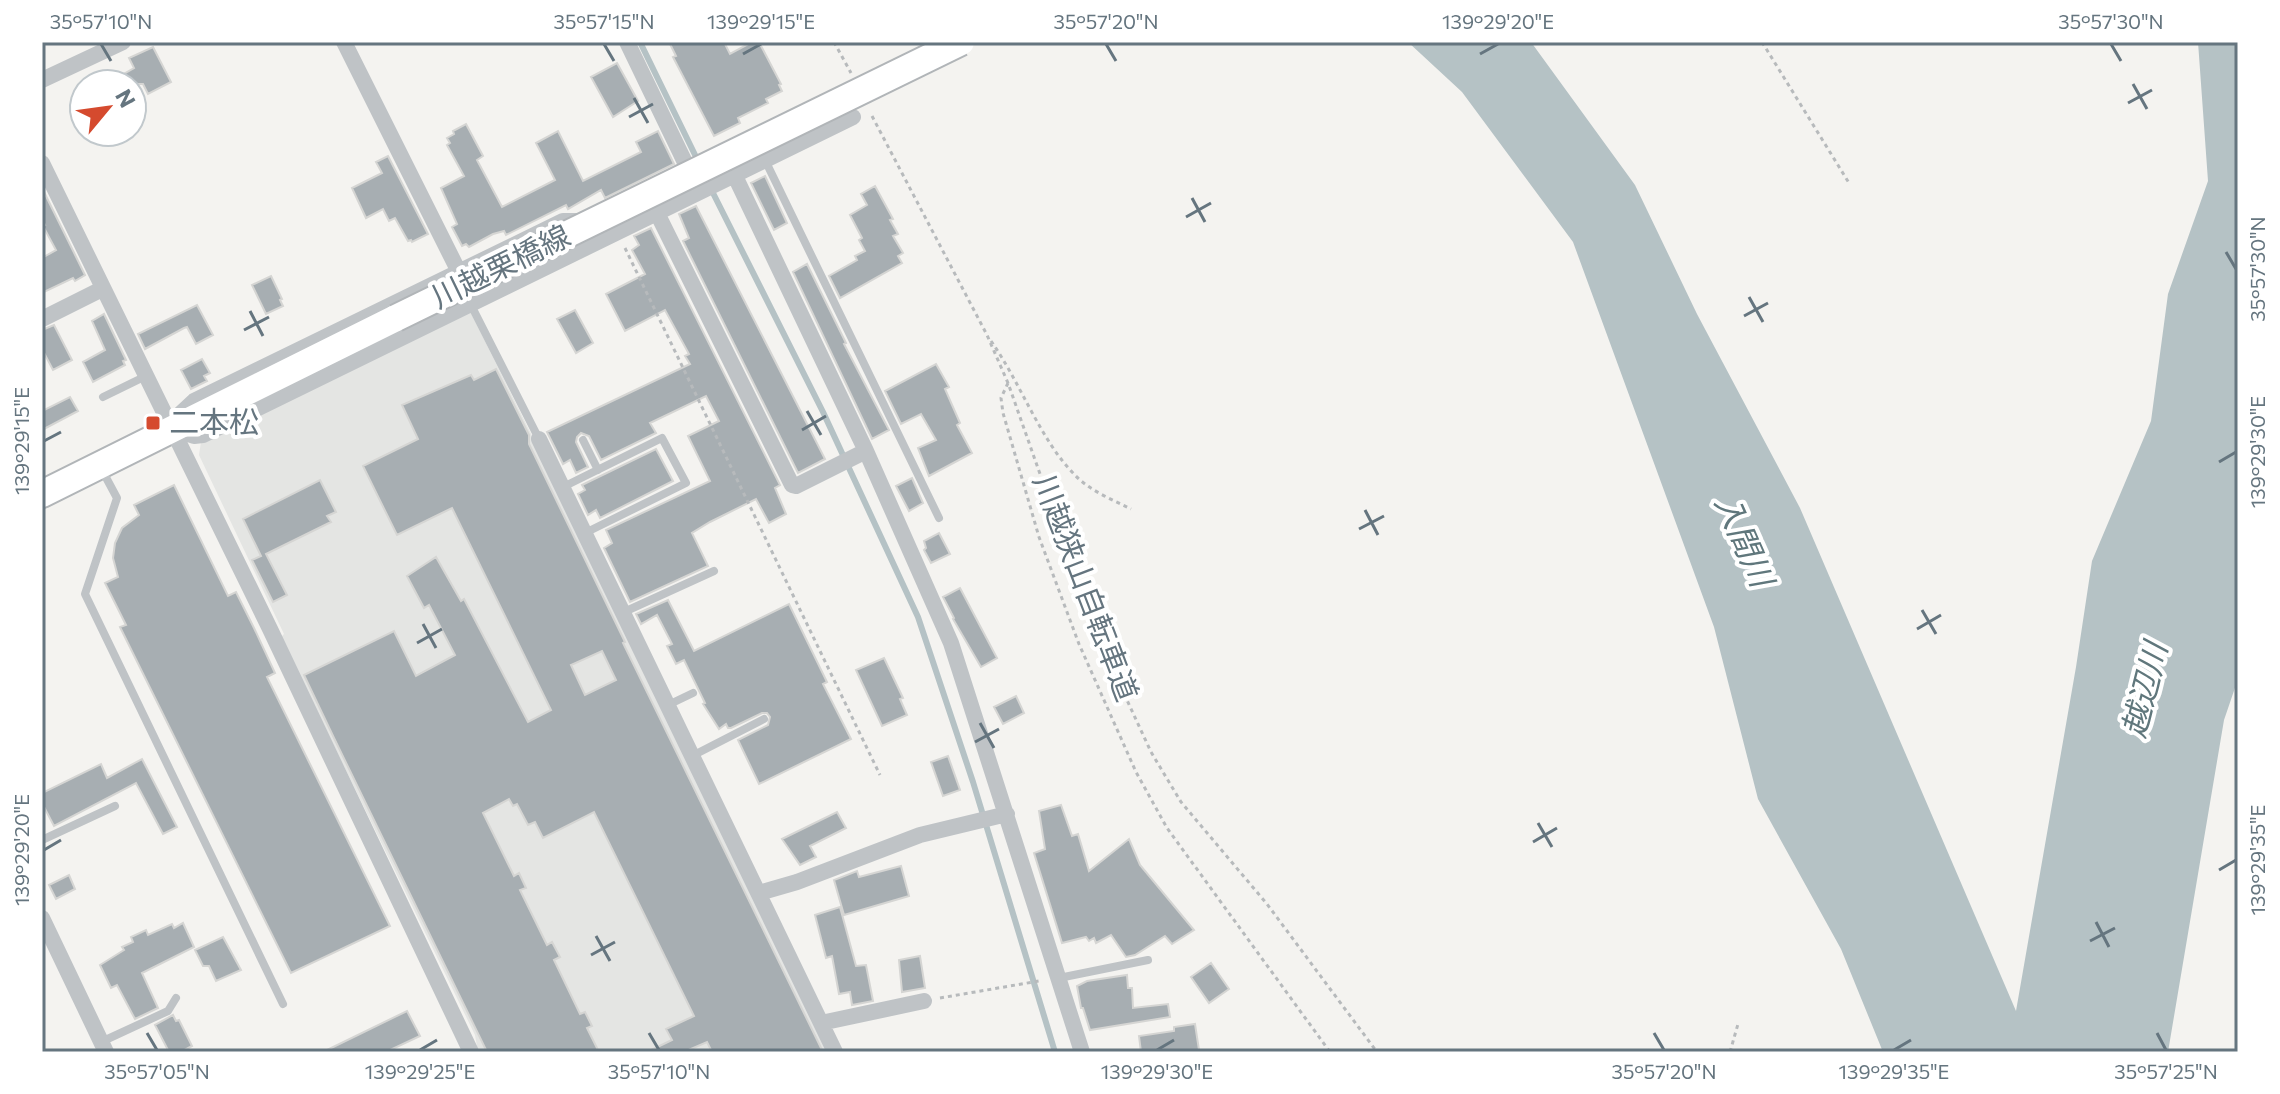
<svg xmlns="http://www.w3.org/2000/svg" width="2280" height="1094" font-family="Commissioner,'Noto Sans JP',sans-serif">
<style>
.built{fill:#e4e5e3}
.water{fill:#b5c2c5}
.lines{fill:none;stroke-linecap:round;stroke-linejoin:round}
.stream{stroke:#b5c2c5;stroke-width:6}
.building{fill:#a7aeb2;stroke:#d5d5d3;stroke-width:2;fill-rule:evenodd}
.primary-casing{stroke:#b1b5b8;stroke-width:30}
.path{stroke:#b7babc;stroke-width:3;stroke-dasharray:4 4;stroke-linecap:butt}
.service{stroke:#bfc3c6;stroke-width:8}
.minor{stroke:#bfc3c6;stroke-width:16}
.primary{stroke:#fff;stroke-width:26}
.primary-bridge-casing{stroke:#b1b5b8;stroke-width:30;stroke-linecap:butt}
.primary-bridge{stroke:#fff;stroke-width:26}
.ticks{fill:none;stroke:#65757f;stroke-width:3}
.poi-dot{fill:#d54a2e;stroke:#fff;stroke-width:3}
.labels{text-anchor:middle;stroke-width:8;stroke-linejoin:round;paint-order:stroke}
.street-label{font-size:30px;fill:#65757f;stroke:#fff}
.poi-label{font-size:30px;fill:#65757f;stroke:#fff;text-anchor:start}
.water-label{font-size:32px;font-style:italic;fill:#60777c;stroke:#fff}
.neatline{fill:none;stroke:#65757f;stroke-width:3}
.ticks-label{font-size:20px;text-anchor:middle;fill:#65757f}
</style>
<rect width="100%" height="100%" fill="#f4f3f0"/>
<path class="built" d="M470 311 555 482 829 1052H478L475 1035 281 637 284 634 199 455 201 442Z"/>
<path class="water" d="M1408 42H1531L1635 185 1697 314 1800 508 2016 1011 2076 667 2092 561 2151 421 2168 294 2208 181 2198 42H2238V679L2224 720 2168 1052H1883L1841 949 1758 799 1714 627 1573 242 1462 92Z"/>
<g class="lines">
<path class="stream" d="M640 42 698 161
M711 189 823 412 918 617 973 782 1055 1052"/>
</g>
<path class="building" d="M669 42H724L730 54 752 42H759L781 84 779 85 782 91 766 99 768 103 738 118 740 123 714 136 673 57 676 56Z
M153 47 171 82 148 94 143 84H106L134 68 129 58Z
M617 63 638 101 613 117 591 77Z
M466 124 483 156 477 160 502 207 555 180 536 143 558 131 583 181 641 152 636 142 658 131 674 164 605 198 601 190 568 209 566 205 506 235 504 231 493 234 469 247 466 244 462 246 452 227 457 224 441 188 464 176 447 145 450 143 447 138 454 134 453 131Z
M388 156 428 234 412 242 411 240 408 241 395 218 389 221 383 209 366 218 352 188 382 173 376 162Z
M765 176 787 223 774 230 751 183Z
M875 186 893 219 890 220 898 234 893 236 903 253 898 256 902 263 840 298 829 276 857 260 855 256 865 251 859 240 862 238 850 215 867 205 861 194Z
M42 188 85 275 75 281 73 278 42 293V258L56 250 43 226 45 225 42 219Z
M696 206 825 459 798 473 683 241 689 238 679 214Z
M651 228 780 485 775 488 786 514 769 523 756 499 710 522 692 533 708 566 630 602 604 548 612 543 606 530 710 481 688 436 719 421 706 396 650 423 656 433 601 460 589 436 581 433 577 437 576 442 588 467 576 473 570 460 563 464 547 432 690 364 685 356 689 354 665 310 625 331 606 294 645 274 632 250 639 245 634 236Z
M807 264 846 343 844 344 889 430 872 439 793 272Z
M271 276 282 299 280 300 283 306 266 314 252 285Z
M197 305 213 335 196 344 187 327 184 328 145 349 138 334Z
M575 310 593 343 576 353 557 319Z
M104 314 126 360 123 361 125 365 93 382 83 362 105 350 92 321Z
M54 325 72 360 53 370 42 349V330Z
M202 359 210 373 204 376 207 381 191 389 181 370Z
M936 364 949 387 945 389 960 423 957 425 972 453 929 476 918 448 936 440 921 414 901 424 885 391Z
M496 369 529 435V444L625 642 623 643 823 1052H712L707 1042 684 1052H647L672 1040 666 1029 694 1016 594 812 543 838 535 822 528 825 517 804 513 806 509 799 483 813 514 876 519 873 526 888 520 890 547 945 552 942 560 957 554 960 580 1014 585 1012 592 1026 587 1028 599 1052H487L334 738 304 675 394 631 416 676 455 655 429 605 424 608 407 576 436 557 461 601 464 599 528 722 551 710 452 508 397 535 363 466 418 439 402 405 471 375 474 380ZM602 651 616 680 585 695 571 665Z
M70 397 78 411 42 430V411Z
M656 449 673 481 600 518 596 510 588 515 578 494 585 490 582 485Z
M912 478 923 503 909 511 896 486Z
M320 480 336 512 327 516 331 522 266 554 287 595 273 602 252 560 261 556 243 519Z
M174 485 228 596 236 592 254 628 275 673 267 677 390 926 291 973 120 627 126 625 105 583 118 577 113 558 115 543 122 528 139 515 134 505Z
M939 533 950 554 931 563 924 550 926 548 924 541Z
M960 588 997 658 981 667 953 619 954 618 943 597Z
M668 600 694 651 789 604 827 682 823 684 851 739 759 784 738 740 768 725 770 717 767 713H762L731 728H728L726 724 719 729 703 704 705 703 684 660 676 664 667 646 672 644 657 615 641 624 636 614Z
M884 658 903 698 900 699 907 715 882 726 856 670Z
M1016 696 1024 713 1003 724 994 707Z
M948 756 960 790 943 796 931 762Z
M142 759 177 827 163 834 136 783 54 826 42 803V793L101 764 107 778Z
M1061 805 1072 836 1078 834 1089 871 1129 839 1140 865 1194 930 1172 944 1165 936 1135 955 1126 957 1111 935 1096 943 1094 938 1089 941 1086 937 1062 943 1034 853 1045 849 1039 811Z
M837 812 846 828 810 846 816 857 800 865 782 839Z
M901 866 909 896 844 915 834 880 857 871 859 877Z
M69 875 75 889 56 899 49 885Z
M840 907 856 966 866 965 873 1001 852 1005 850 992 839 994 832 956 826 958 815 915Z
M183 923 194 947 142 973 158 1008 135 1019 117 985 111 988 100 965 124 950 122 947 133 942 131 937 146 930 148 935 172 924 174 928Z
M223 937 241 970 216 981 209 966H203L195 950Z
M920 956 925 988 902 992 899 960Z
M1211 963 1229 989 1209 1003 1191 977Z
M1127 975 1128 988H1132L1133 1008 1168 1004 1170 1017 1090 1030 1083 1008H1081L1077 986 1087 981Z
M407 1011 420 1036 386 1052H323Z
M173 1015 176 1021 179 1020 192 1046 181 1052H169L155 1025Z
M1195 1024 1199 1050 1141 1052 1139 1036 1174 1031V1027Z"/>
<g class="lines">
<defs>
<path id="primary" d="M42 494 396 318"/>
</defs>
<use href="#primary" class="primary-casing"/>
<path class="path" d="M834 42 851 73
M1762 42 1849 183
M872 116 987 335 1008 383 1096 633 1151 752 1181 802 1267 904 1377 1052
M625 248 880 775
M991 341C1020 382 1040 439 1073 473 1088 490 1111 499 1131 509
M1008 383 1001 398 1003 413 1039 537 1079 644 1136 772 1167 828 1330 1052
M940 998 1039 981
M1730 1052 1738 1024"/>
<path class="service" d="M765 160 939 518
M471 305 539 439
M103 397 146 376
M583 440 598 470
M102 470 117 498 85 594 283 1004
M563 487 662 438 686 483 585 533
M624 612 714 571
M668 705 693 693
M692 756 764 719
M42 840 115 806
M1059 978 1148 960
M101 1042 168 1011 176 998"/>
<path class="minor" d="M344 42 458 270
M627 42 693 179
M42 80 123 42
M42 163 270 629 471 1052
M734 174 866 451 951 643 1082 1052
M657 213 792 485 796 486 866 451
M42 319 102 289
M176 424 180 414 194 401 563 221H583
M173 429 194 436 203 435 853 117
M539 439 835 1052
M759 893 797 882 920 835 1007 814
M42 918 106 1052
M821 1023 924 1001"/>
<use href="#primary" class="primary"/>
<defs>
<path id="primary-bridge" d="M396 318 961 42"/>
</defs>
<use href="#primary-bridge" class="primary-bridge-casing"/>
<use href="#primary-bridge" class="primary-bridge"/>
</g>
<path class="ticks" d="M101 44 111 61M604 44 614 61M1106 44 1116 61M2111 44 2121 61M743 54 761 44M1480 54 1498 44M2133 84 2147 109M634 98 648 123M2128 103 2152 90M629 117 653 104M1192 198 1205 222M1186 217 1211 203M2226 252 2236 269M1749 297 1763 322M250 311 263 336M1744 316 1768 303M244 330 269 317M807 411 821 435M802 430 826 416M44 441 61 432M2219 462 2236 452M1365 510 1378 535M1359 529 1384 516M1922 610 1936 634M423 624 436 648M1917 629 1941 615M417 643 442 629M980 723 994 748M975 742 999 729M1538 823 1552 847M1533 842 1557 828M44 850 61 840M2219 870 2236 860M2096 922 2109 947M596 936 610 961M2090 941 2115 928M591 955 615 942M147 1033 157 1050M649 1033 659 1050M1654 1033 1664 1050M2157 1033 2166 1050M420 1050 437 1040M1157 1050 1174 1040M1894 1050 1911 1040"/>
<rect class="poi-dot" x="145" y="415" width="16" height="16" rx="4"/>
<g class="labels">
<g class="street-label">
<text transform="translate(501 267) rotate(-26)" y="10">川越栗橋線</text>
<text transform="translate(1085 588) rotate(69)" y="10">川越狭山自転車道</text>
</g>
<g class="poi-label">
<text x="169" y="433">二本松</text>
</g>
<g class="water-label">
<text transform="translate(1744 541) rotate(66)" y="11">入間川</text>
<text transform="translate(2145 690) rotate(-76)" y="11">越辺川</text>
</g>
</g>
<rect width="2280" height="1094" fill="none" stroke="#ffffff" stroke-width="88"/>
<g transform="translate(108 108) rotate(61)"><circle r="38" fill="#ffffff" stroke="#c1c8cc" stroke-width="2"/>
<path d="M0-6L14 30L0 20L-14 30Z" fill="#d54a2e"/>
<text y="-12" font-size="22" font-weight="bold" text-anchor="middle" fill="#65757f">N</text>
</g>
<rect x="44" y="44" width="2192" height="1006" class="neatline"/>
<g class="ticks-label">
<text x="101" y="29">35°57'10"N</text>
<text x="604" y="29">35°57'15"N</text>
<text x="761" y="29">139°29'15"E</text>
<text x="1106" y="29">35°57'20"N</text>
<text x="1498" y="29">139°29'20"E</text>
<text x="2111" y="29">35°57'30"N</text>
<text transform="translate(2258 269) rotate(-90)" y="7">35°57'30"N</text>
<text transform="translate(22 441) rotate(-90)" y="7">139°29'15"E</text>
<text transform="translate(2258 452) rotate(-90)" y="7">139°29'30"E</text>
<text transform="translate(22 850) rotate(-90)" y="7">139°29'20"E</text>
<text transform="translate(2258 860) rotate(-90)" y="7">139°29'35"E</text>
<text x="157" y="1079">35°57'05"N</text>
<text x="420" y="1079">139°29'25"E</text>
<text x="659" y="1079">35°57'10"N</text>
<text x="1157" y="1079">139°29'30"E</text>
<text x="1664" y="1079">35°57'20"N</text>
<text x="1894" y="1079">139°29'35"E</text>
<text x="2166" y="1079">35°57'25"N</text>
</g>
</svg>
